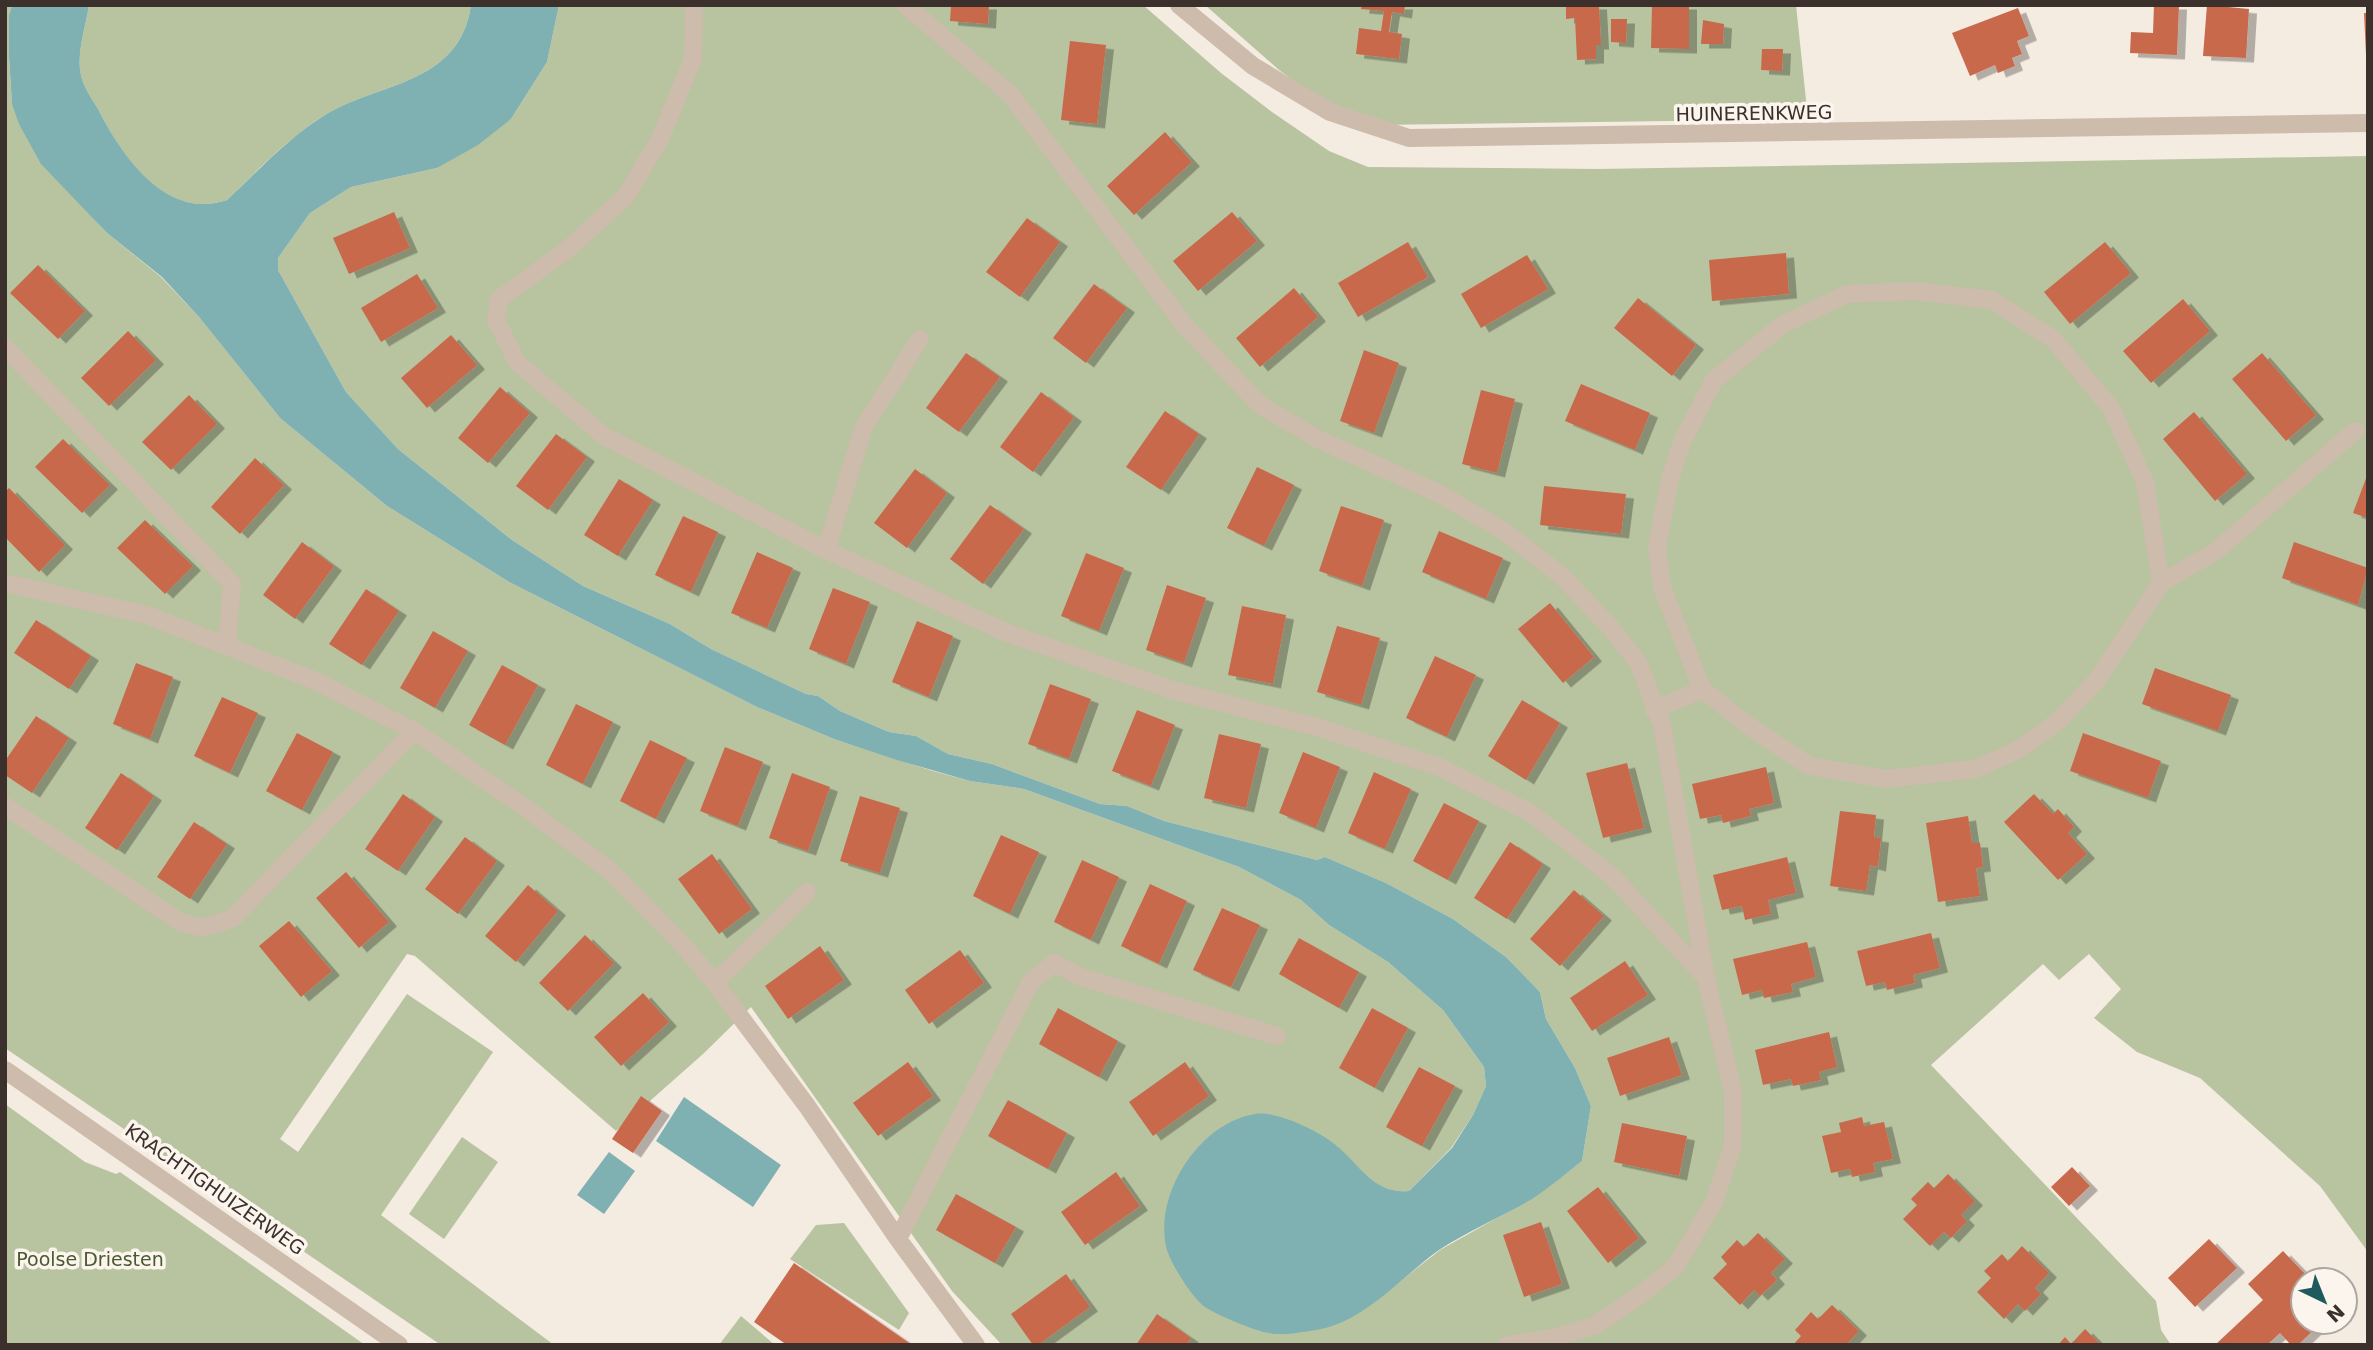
<svg xmlns="http://www.w3.org/2000/svg" width="2373" height="1350" font-family="'DejaVu Sans',sans-serif">
<style>
.green{fill:#b8c4a0}
.water{fill:#7fb0b2}
.building{fill:#c8694b;filter:url(#shadow)}
.lines{fill:none;stroke-linecap:round;stroke-linejoin:round}
.minor{stroke:#cdbbac;stroke-width:18}
.labels{text-anchor:middle;stroke-width:7;stroke-linejoin:round;paint-order:stroke}
.street-label{font-size:19px;fill:#3b302b;stroke:#fbf5ee}
.park-label{font-size:19px;fill:#4a5a2e;stroke:#fbf5ee}
</style>
<defs>
<filter id="shadow"><feDropShadow dx="8" dy="4.5" stdDeviation="0" flood-color="#0004"/></filter>
</defs>
<rect width="100%" height="100%" fill="#f4ebe1"/>
<path class="green" d="M5 5H12L9 15V57L12 104 71 194 107 233 161 277 199 317 280 418 387 506 511 583 757 707 834 739 933 771 970 781 1024 789 1239 867 1301 900 1329 925 1388 962 1443 1010 1484 1067 1486 1086 1473 1115 1451 1148 1409 1191C1375 1194 1356 1168 1336 1145L1379 1298 1440 1250 1534 1197 1582 1161 1591 1106 1575 1068 1546 1019 1540 992 1506 957 1453 919 1386 883 1325 857 1317 860 1164 821 1127 806 1100 804 992 764 948 754 916 736 889 732 840 711 818 696 806 694 711 649 670 624 583 586 512 540 398 449 346 392 278 270V258L310 213 351 187 437 168 511 119 547 62 559 5H1143L1221 73 1272 112 1329 151 1368 167 1598 169 2368 156V1252L2320 1186 2200 1078 2137 1052 2094 1018 2121 989 2089 954 2059 980 2043 964 1931 1065 2156 1301 2161 1330 2171 1345H1002L952 1291 751 1007 703 1054 616 1131 415 956 407 954 280 1139 298 1152 407 994 493 1052 381 1215 554 1345H441L5 1048Z
M89 5H471C460 85 379 82 325 115 289 137 257 171 227 200 165 221 122 156 98 109 92 99 83 86 81 75 76 54 86 26 89 5Z
M1205 5H1796L1808 119 1374 125 1326 104 1279 70Z
M5 1104 85 1162 116 1174 120 1172 365 1345H5Z
M462 1137 498 1162 444 1239 409 1214Z
M844 1223 909 1313 899 1330 790 1259 816 1225Z
M741 1316 775 1345H719Z"/>
<path class="water" d="M12 5H89C86 26 76 54 81 75 83 86 92 99 98 109 122 156 166 221 227 200 258 171 289 137 325 115 379 82 460 85 471 5H559L547 62 511 119 478 145 437 168 351 187 310 213 278 258V270L346 392 398 449 512 540 583 586 670 624 711 649 806 694 818 696 840 711 889 732 916 736 948 754 992 764 1100 804 1127 806 1164 821 1317 860 1325 857 1386 883 1453 919 1506 957 1540 992 1546 1019 1575 1068 1591 1106 1582 1161C1566 1173 1549 1188 1532 1199 1501 1217 1468 1231 1439 1250 1401 1277 1365 1322 1316 1330 1303 1332 1282 1336 1269 1333 1255 1331 1217 1315 1205 1307 1193 1299 1168 1260 1166 1246 1155 1192 1200 1123 1255 1114 1276 1110 1321 1132 1337 1146 1361 1166 1373 1194 1409 1191L1452 1148 1473 1115 1486 1086 1484 1067 1443 1010 1388 962 1329 925 1301 900 1239 867 1024 789 970 781 897 760 834 739 757 707 511 583 387 506 280 418 199 317 162 277 107 233 41 164 19 124 12 104 9 57V15Z
M684 1097 781 1165 753 1207 656 1141Z
M609 1152 635 1171 604 1214 577 1195Z"/>
<path class="building" d="M951 5H989L988 24 950 21Z
M1362 5H1405L1404 14 1392 12 1389 32 1402 34 1399 59 1356 54 1359 28 1381 31 1384 11 1361 9Z
M1566 5H1599L1601 45H1596V59L1577 60 1575 18 1566 19Z
M1652 5H1689V49L1651 48Z
M2154 5H2179L2177 55 2130 53 2131 32 2153 33Z
M2207 5 2249 9 2246 58 2203 56Z
M2018 8 2029 36 2017 41 2022 54 2012 58 2015 66 1998 73 1995 65 1970 76 1952 33Z
M2364 13H2368V55H2366Z
M1611 19H1627L1626 43 1611 42Z
M1703 20 1724 24 1723 44H1701Z
M1070 41 1106 45 1097 124 1061 120Z
M1762 49H1783L1782 71 1761 70Z
M1165 132 1192 162 1134 215 1107 186Z
M394 212 410 248 349 274 333 238Z
M1232 212 1257 241 1198 291 1173 261Z
M1027 218 1060 242 1020 297 986 272Z
M1408 242 1428 277 1358 317 1338 283Z
M2105 242 2131 273 2070 324 2044 292Z
M1786 253 1789 294 1712 301 1709 260Z
M1527 255 1548 289 1481 328 1461 294Z
M38 265 85 311 58 339 10 293Z
M417 274 438 308 381 342 361 308Z
M1094 284 1127 308 1086 363 1053 338Z
M1294 288 1318 317 1260 367 1236 338Z
M1638 298 1696 345 1672 376 1614 328Z
M2183 299 2210 331 2151 383 2123 351Z
M128 331 156 360 109 406 81 378Z
M451 335 477 365 427 408 401 378Z
M1364 350 1399 363 1374 433 1340 421Z
M966 353 1000 377 959 432 926 408Z
M2262 353 2316 415 2286 441 2232 379Z
M1581 384 1650 413 1635 450 1565 421Z
M500 387 530 413 488 463 458 438Z
M1481 390 1515 399 1497 473 1462 464Z
M1041 392 1074 417 1033 472 1000 447Z
M189 395 217 424 171 470 142 442Z
M1165 411 1199 434 1161 490 1126 467Z
M2194 412 2247 474 2215 501 2163 439Z
M556 434 587 457 548 510 516 486Z
M63 439 110 485 82 513 35 467Z
M255 458 284 485 240 534 211 507Z
M1257 467 1294 485 1264 546 1227 528Z
M915 469 947 493 907 548 874 523Z
M2368 473V518L2353 513Z
M619 479 653 500 618 556 584 535Z
M1544 486 1626 494 1621 534 1540 525Z
M9 488 65 545 39 572 5 537V492Z
M990 505 1024 529 983 584 950 559Z
M1341 506 1384 520 1362 586 1319 571Z
M683 516 718 532 691 592 655 575Z
M145 520 193 566 165 594 117 548Z
M1439 531 1503 558 1486 599 1422 572Z
M302 542 334 566 295 619 263 595Z
M2294 542 2368 568 2358 605 2282 578Z
M757 552 793 568 767 628 731 613Z
M1086 553 1124 568 1099 631 1061 616Z
M1167 585 1206 598 1184 663 1146 650Z
M833 588 870 602 846 664 809 649Z
M366 589 399 611 362 665 329 644Z
M1550 603 1594 657 1563 683 1518 629Z
M1242 606 1286 615 1273 684 1228 675Z
M36 620 91 656 69 689 14 653Z
M917 621 953 636 929 697 892 682Z
M1337 626 1380 638 1361 705 1317 692Z
M433 631 468 651 435 708 400 688Z
M1435 656 1476 675 1447 737 1406 718Z
M136 663 173 677 150 739 113 724Z
M502 665 538 685 505 745 469 725Z
M2155 668 2231 695 2218 731 2142 704Z
M1050 684 1091 699 1069 759 1028 744Z
M222 697 258 713 230 773 194 756Z
M1522 700 1560 723 1526 780 1488 756Z
M576 704 613 722 583 784 546 765Z
M1137 710 1175 725 1151 786 1112 771Z
M36 716 69 738 32 793 5 775V761Z
M297 733 333 752 302 810 266 791Z
M2083 733 2161 761 2148 798 2070 771Z
M1219 734 1261 744 1246 808 1204 798Z
M650 740 687 758 656 819 620 801Z
M725 747 763 762 738 826 700 811Z
M1303 752 1340 767 1316 828 1279 813Z
M1627 763 1644 828 1603 838 1586 773Z
M1766 767 1774 803 1749 809 1751 816 1723 823 1721 815 1700 819 1692 784Z
M1374 772 1411 789 1385 849 1348 833Z
M121 773 154 796 117 850 85 828Z
M792 773 830 787 808 851 769 838Z
M403 794 435 817 398 871 365 849Z
M2034 794 2053 814 2058 809 2074 827 2068 833 2087 854 2058 880 2004 822Z
M860 796 900 808 880 873 840 861Z
M1444 803 1479 821 1448 880 1413 861Z
M1840 811 1876 815 1874 837 1881 838 1878 867 1870 865 1866 891 1830 886Z
M1968 816 1972 843H1980L1983 867 1976 868 1980 896 1938 902 1926 823Z
M194 822 227 844 190 899 157 877Z
M1001 835 1039 852 1010 914 973 896Z
M465 837 497 861 458 914 425 889Z
M1510 842 1543 864 1507 919 1474 898Z
M712 854 752 909 719 934 678 879Z
M1787 857 1796 893 1768 900 1771 914 1745 920 1742 906 1722 910 1713 875Z
M1082 860 1119 877 1091 940 1054 922Z
M346 872 389 922 359 948 316 898Z
M1150 884 1187 901 1159 964 1121 946Z
M528 885 558 911 516 962 485 936Z
M1574 890 1604 916 1560 966 1530 939Z
M1222 908 1260 925 1231 987 1193 970Z
M289 921 332 971 301 997 259 946Z
M1931 933 1940 968 1913 975 1915 983 1887 990 1885 982 1866 986 1857 951Z
M585 935 614 963 568 1011 539 983Z
M1299 938 1359 972 1339 1008 1279 974Z
M1807 942 1816 977 1791 984 1793 992 1764 998 1762 990 1742 995 1733 959Z
M820 946 844 980 788 1019 765 986Z
M960 950 984 983 929 1024 905 990Z
M1625 961 1648 995 1592 1031 1570 998Z
M643 993 669 1022 621 1066 594 1037Z
M1058 1008 1118 1041 1099 1077 1039 1044Z
M1372 1008 1408 1028 1375 1088 1339 1068Z
M1829 1032 1837 1067 1819 1072 1821 1080 1793 1086 1791 1079 1763 1085 1755 1050Z
M1669 1037 1682 1075 1620 1096 1607 1058Z
M908 1062 933 1096 878 1136 853 1103Z
M1185 1062 1209 1096 1153 1136 1129 1102Z
M1419 1067 1455 1086 1422 1146 1386 1127Z
M641 1096 662 1111 633 1153 612 1139Z
M1008 1100 1067 1133 1048 1169 988 1136Z
M1862 1117 1864 1126 1884 1122 1893 1159 1873 1163 1875 1172 1852 1177 1850 1169 1831 1173 1822 1136 1841 1132 1839 1123Z
M1622 1123 1687 1136 1679 1176 1614 1162Z
M2072 1167 2090 1186 2069 1206 2051 1187Z
M1116 1172 1140 1206 1085 1245 1061 1212Z
M1948 1174 1975 1201 1961 1215 1967 1221 1951 1238 1944 1232 1930 1246 1903 1219 1917 1205 1911 1199 1928 1182 1934 1188Z
M1598 1187 1639 1238 1608 1263 1567 1211Z
M956 1194 1016 1227 995 1263 936 1230Z
M1541 1222 1562 1284 1524 1297 1503 1235Z
M1758 1233 1785 1259 1771 1273 1777 1280 1760 1296 1754 1290 1740 1305 1713 1278 1727 1264 1721 1257 1737 1240 1744 1247Z
M2209 1239 2237 1268 2195 1307 2168 1278Z
M2022 1246 2049 1273 2035 1288 2041 1294 2025 1311 2018 1304 2004 1319 1977 1292 1991 1278 1984 1271 2002 1254 2008 1261Z
M2283 1251 2311 1280H2303V1322H2322L2298 1345H2291L2280 1333 2267 1345H2215L2263 1300 2248 1284Z
M794 1263 912 1345H787L754 1322Z
M1066 1274 1090 1307 1038 1345H1033L1011 1314Z
M1832 1305 1859 1331 1846 1345H1793L1801 1336 1795 1330 1811 1312 1818 1319Z
M1157 1314 1191 1338 1186 1345H1136Z
M2085 1329 2101 1345H2058L2065 1337 2071 1344Z"/>
<g class="lines">
<path class="minor" d="M694 5 693 59 659 141 626 196 567 250 499 299 496 320 517 362 604 436 826 550 1005 632 1172 690 1321 728 1439 767 1531 813 1613 877 1706 978
M905 5 1010 94 1186 327 1260 405 1318 439 1440 494 1502 530 1561 575 1611 628 1639 664 1662 725 1706 978 1733 1092V1145L1714 1202 1676 1266 1639 1296 1596 1325 1557 1337 1507 1345
M1179 5 1253 66 1330 112 1409 138 2368 123
M5 347 232 584 227 645
M826 550 864 426 920 339
M5 583 147 615 316 681 414 731 527 809 609 870 682 944 715 983 807 1106 898 1239 976 1345
M2161 583 2216 551 2355 431
M1654 710 1702 689 1749 726 1809 766 1886 779 1975 769 2020 749 2058 721 2096 681 2161 583 2145 482 2111 408 2053 339 1992 300 1915 291 1847 294 1782 325 1714 380 1683 440 1670 479 1657 547 1662 587 1702 689
M5 806 180 922 203 928 233 918 414 731
M715 983 807 892
M5 1070 399 1345
M898 1239 1030 983 1054 963 1081 977 1277 1036"/>
</g>
<g class="labels">
<g class="street-label">
<text transform="translate(1754 113) rotate(-1)" y="7">HUINERENKWEG</text>
<text transform="translate(215 1189) rotate(35)" y="7">KRACHTIGHUIZERWEG</text>
</g>
<g class="park-label">
<text x="90" y="1266">Poolse Driesten</text>
</g>
</g>
<rect width="2373" height="1350" fill="none" stroke="#3b302b" stroke-width="14"/>
<g transform="translate(2324 1301) rotate(137)"><circle r="33" fill="#fbf5ee" stroke="#aea6a0" stroke-width="2"/>
<path d="M0-5L12 26L0 18L-12 26Z" fill="#1f5a5e"/>
<text y="-10" font-size="19" font-weight="bold" text-anchor="middle" fill="#3b302b">N</text>
</g>
</svg>
